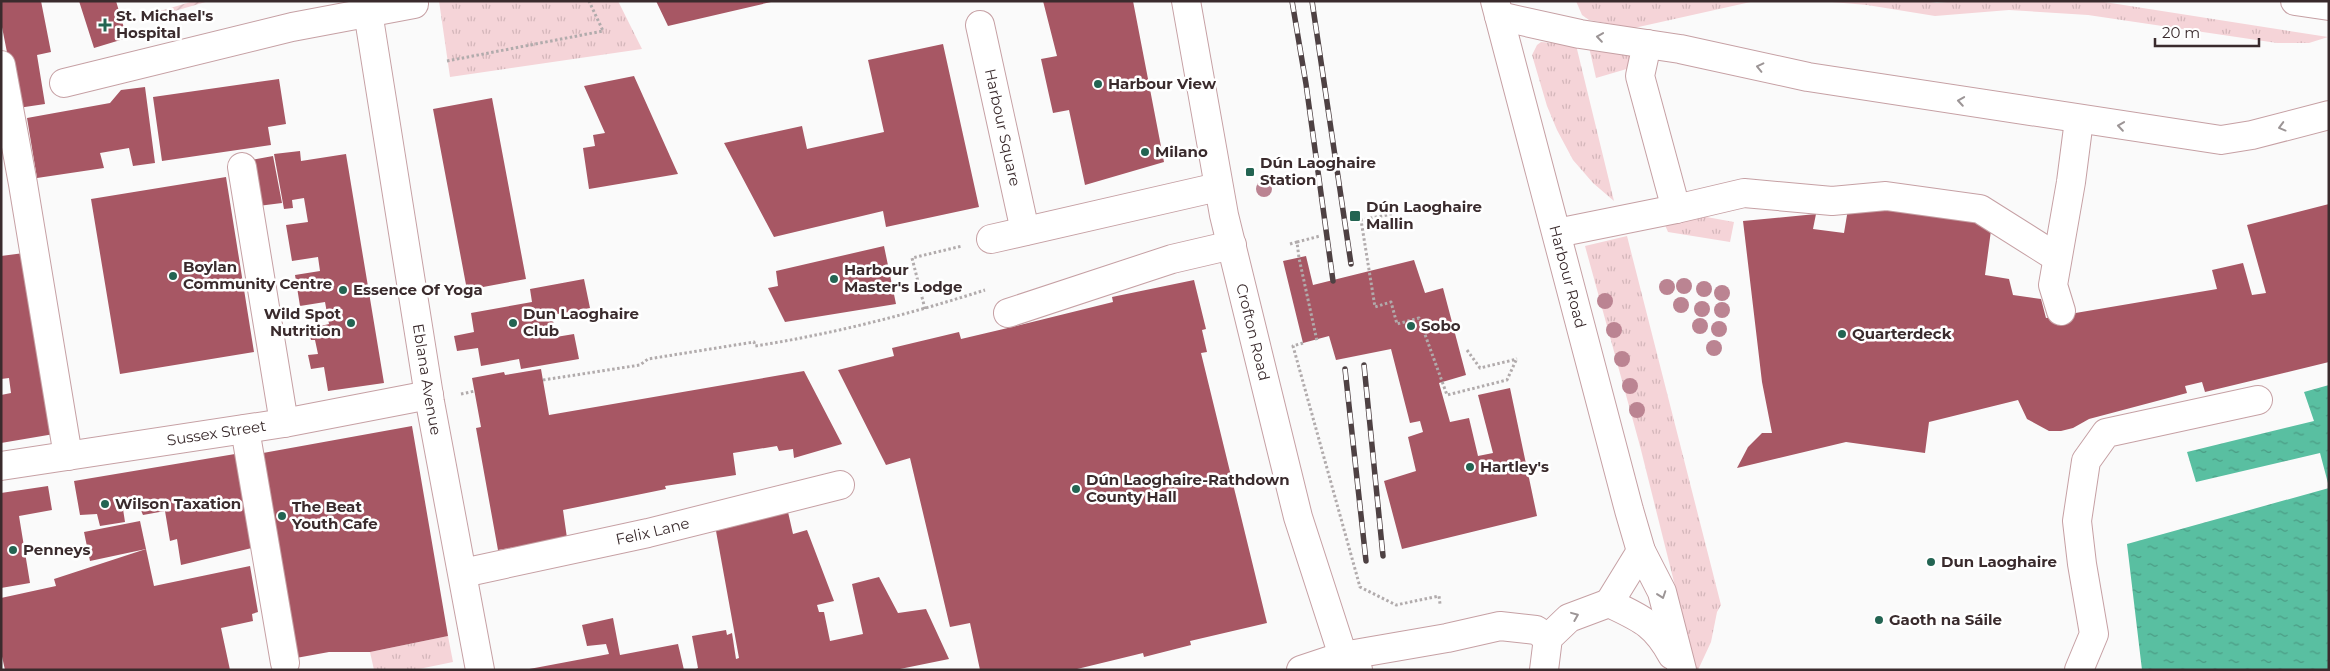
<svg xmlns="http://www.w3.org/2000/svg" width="2330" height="671" font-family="Montserrat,sans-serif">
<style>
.grass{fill:url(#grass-tufts)}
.garden{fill:url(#garden-furrows)}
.water{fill:url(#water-ripples)}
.building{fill:#a75764}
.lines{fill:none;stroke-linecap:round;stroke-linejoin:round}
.minor-casing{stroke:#c6a0a4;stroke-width:30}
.major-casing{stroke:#c6a0a4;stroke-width:30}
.highway-casing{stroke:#c6a0a4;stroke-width:30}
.path{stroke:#b1abac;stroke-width:3;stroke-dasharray:2.5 2.5;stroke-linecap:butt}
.minor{stroke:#fff;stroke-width:28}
.major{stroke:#fff;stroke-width:28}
.highway{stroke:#fff;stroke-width:28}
.rail-casing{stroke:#4e4143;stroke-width:5.5}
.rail{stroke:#fff;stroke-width:4;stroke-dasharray:11;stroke-linecap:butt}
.tree{fill:#bb8492}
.oneway{stroke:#9c9596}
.poi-dot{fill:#236452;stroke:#fff;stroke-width:2}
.labels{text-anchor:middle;stroke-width:5;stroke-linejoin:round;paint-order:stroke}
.poi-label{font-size:15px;font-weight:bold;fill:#3a2b2d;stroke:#fff;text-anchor:start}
.street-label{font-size:15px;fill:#3a2b2d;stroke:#fff}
</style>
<defs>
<pattern id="grass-tufts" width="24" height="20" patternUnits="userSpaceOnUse" patternTransform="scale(1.25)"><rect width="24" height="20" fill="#f5d4d8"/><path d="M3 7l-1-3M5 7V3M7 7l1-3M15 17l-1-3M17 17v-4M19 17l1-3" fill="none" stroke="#d3b6ba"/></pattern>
<pattern id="garden-furrows" width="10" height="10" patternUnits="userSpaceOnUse" patternTransform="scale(1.25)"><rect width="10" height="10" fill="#f5d4d8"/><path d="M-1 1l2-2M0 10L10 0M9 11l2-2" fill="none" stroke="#d3b6ba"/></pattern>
<pattern id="water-ripples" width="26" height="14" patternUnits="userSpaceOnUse" patternTransform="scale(1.25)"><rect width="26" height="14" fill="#59bfa1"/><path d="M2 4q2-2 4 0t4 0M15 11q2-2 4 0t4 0" fill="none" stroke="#4b9b84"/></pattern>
</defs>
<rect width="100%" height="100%" fill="#fafafa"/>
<path class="grass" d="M439 1H618L642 49 450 77Z
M1576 1H1755L1634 28 1589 20 1582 15Z
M1820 1H1923L1937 3 1958 1H2098L2328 37 2309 43H2277L2088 15 2009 10 1935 16 1867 5Z
M1541 42 1576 45 1614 201 1593 183 1573 160 1557 130 1547 106 1532 55 1537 45Z
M1589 47 1628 54 1632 57 1630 68 1596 78Z
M1701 216 1734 222 1730 242 1668 232 1665 225Z
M1627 236 1721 605 1717 612 1711 642 1698 670H1696L1640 446 1585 246Z
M448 636 453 662 414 670H374L370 652Z"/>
<path class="garden" d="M194 1H209L161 15 160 11Z"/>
<path class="water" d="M2329 385V487L2320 453 2196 482 2187 452 2314 421 2304 392Z
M2329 488V670H2142L2127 544Z"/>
<path class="building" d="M1 1H41L51 52 37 55 45 104 18 108 1 22Z
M79 1H116L127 38 94 48Z
M656 1H770L771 2 668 26Z
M1043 1H1133L1164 162 1085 185 1069 110 1053 113 1041 59 1057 56Z
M943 44 979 207 886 227 883 211 774 237 724 143 802 126 807 149 884 132 868 60Z
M634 76 678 174 589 189 583 148 595 146 593 135 605 133 584 86Z
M279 79 286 124 268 127 271 145 162 161 153 97Z
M145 87 155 163 133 166 129 148 100 153 104 168 37 178 27 118 110 103 121 90Z
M492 98 526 279 467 290 433 109Z
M300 151 301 161 346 154 384 383 328 391 324 367 311 369 308 355 318 354 315 340H311L308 329 329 324 325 302 300 306 295 275 320 271 318 257 292 261 286 225 308 222 304 198 292 200 293 208 284 209 274 154Z
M273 156 282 203 258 206 251 160Z
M226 177 254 352 120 374 91 199Z
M1849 203 1992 223 1985 275 2009 279 2013 295 2041 299 2046 318 2217 289 2212 270 2243 263 2252 295 2266 293 2247 225 2329 204V362L2205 392 2202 382 2185 386 2187 393 2089 419 2073 428 2061 431H2049L2027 419 2018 400 1929 422 1925 453 1846 442 1737 468 1748 447 1762 433H1772L1762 382 1743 221 1816 214 1813 229 1844 233Z
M884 246 896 304 785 322 768 288 778 286 776 271Z
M24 253 54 434 1 443V395L11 393 9 378 1 379V256Z
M1306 256 1313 285 1414 260 1425 293 1443 288 1466 375 1439 383 1450 422 1469 418 1478 456 1493 453 1478 395 1510 388 1537 516 1402 549 1384 481 1416 471 1408 437 1423 432 1420 421 1410 423 1391 349 1336 360 1329 336 1303 343 1283 261Z
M584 279 590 308 552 315 556 337 574 334 579 359 521 369 519 359 481 366 478 348 457 351 454 336 474 332 471 313 532 302 530 289Z
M1194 280 1206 329 1202 330 1207 352 1201 353 1267 623 1190 641 1191 645 1144 657 1143 653 1073 670H980L970 623 950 627 910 458 886 465 838 370 894 356 892 348 959 332 961 339 1012 327 1113 302 1112 297Z
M541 369 549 415 804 371 842 444 794 458 793 449 779 451 777 446 733 453 736 475 665 486 666 489 563 510 567 538 498 550 476 428 481 427 472 378 504 372 505 375Z
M412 426 448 636 370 652H329L296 658 263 453Z
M241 453 256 547 181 565 177 539 170 541 165 511 143 515 139 506 123 509 125 522 100 526 97 514 80 515 74 481Z
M48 486 52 510 19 516 30 583 1 588V493Z
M788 512 793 534 807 530 834 601 817 605 819 612H824L830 641 863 634 852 584 879 577 898 613 926 609 949 659 895 670H694L698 668 692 636 726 630 727 635 732 633 736 659 739 658 716 531Z
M140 521 146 549 90 561 84 532Z
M146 549 154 586 250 566 258 612 252 614 253 621 221 628 230 670H5L1 652V598L56 586 54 579Z
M613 618 620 655 678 644 684 670H524L609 654 606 644 587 646 582 625Z"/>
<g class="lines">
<defs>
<g id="minor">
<path id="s1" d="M1495 1 1629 510 1641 551 1662 592 1682 670"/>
<path d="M2295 1 2329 6"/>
<path id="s2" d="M368 12 430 402 480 670"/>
<path d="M1499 16 1580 34 1680 49 1808 77 2221 140 2252 135 2329 115"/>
<path id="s3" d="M980 25 1025 231"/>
<path d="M1 65 23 184 68 456"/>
<path d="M64 83 292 27 414 4"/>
<path d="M242 167 284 423"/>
<path d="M1676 209 1744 193 1832 201 1886 196 1980 209 2056 257"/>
<path d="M1557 233 1676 209 1640 76 1647 44"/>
<path d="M991 239 1218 187"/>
<path d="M2061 311 2053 285 2071 182 2079 120"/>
<path d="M1008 313 1172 259 1232 245"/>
<path d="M245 429 285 663"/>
<path id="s4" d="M1 466 284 423 429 395"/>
<path id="s5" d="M463 573 648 533 840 485"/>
<path d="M1609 603 1641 551"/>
<path d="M1343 656 1447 638 1500 626 1536 630 1548 638"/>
<path d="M1544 670 1548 638 1569 618 1609 603C1640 618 1655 623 1672 655"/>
<path d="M2079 670 2094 634 2082 564 2077 521 2086 461 2106 433 2258 400"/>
</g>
<path id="major" d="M1301 670 1343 656 1358 670"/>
<g id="highway">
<path id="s6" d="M1186 1 1224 215 1298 517 1343 656"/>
</g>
</defs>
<use href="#minor" class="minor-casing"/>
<use href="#major" class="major-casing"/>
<use href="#highway" class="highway-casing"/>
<path class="path" d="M447 61 603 31 589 1
M1392 214 1361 220 1375 307 1391 302 1397 324 1419 318 1447 395 1507 380 1517 358
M1353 221 1361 220
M1297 242 1320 236
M1290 244 1297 242 1299 258 1317 341
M925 309 912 258 962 246
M1303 343 1293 346 1360 587 1396 605 1439 596 1440 604
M1467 350 1480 368 1517 359
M543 380 640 365 648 359 754 342 755 346C833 334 910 314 985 290
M461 394 475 391"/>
<use href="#minor" class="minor"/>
<use href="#major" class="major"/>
<use href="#highway" class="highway"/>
<defs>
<path id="rail" d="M1292 1 1306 84 1333 281
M1312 1 1351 264
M1364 365 1383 556
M1345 369 1366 561"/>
</defs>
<use href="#rail" class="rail-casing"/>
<use href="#rail" class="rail"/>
</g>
<g class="tree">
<circle cx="1264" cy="189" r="8"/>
<circle cx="1684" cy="286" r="8"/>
<circle cx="1667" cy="287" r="8"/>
<circle cx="1704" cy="289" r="8"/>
<circle cx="1722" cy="293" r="8"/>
<circle cx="1605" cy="301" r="8"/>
<circle cx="1681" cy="305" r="8"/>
<circle cx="1702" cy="309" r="8"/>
<circle cx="1722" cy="310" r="8"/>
<circle cx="1700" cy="326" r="8"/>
<circle cx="1719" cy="329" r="8"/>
<circle cx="1614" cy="330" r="8"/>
<circle cx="1714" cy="348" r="8"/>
<circle cx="1622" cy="359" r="8"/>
<circle cx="1630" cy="386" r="8"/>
<circle cx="1637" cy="410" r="8"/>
</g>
<defs><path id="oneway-chevron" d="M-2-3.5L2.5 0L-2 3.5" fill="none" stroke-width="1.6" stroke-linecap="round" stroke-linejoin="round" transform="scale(1.25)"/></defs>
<g class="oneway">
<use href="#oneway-chevron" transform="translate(1600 37) rotate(-172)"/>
<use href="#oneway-chevron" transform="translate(1760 67) rotate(-167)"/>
<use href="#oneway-chevron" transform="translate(1961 101) rotate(-171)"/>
<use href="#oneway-chevron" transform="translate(2121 126) rotate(-172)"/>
<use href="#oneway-chevron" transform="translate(2282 127) rotate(165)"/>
<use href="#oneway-chevron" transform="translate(1662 595) rotate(71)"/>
<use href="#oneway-chevron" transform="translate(1575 616) rotate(-22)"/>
</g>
<g class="poi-dot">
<path d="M102.5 17.5h5v5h5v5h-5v5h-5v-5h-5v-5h5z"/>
<circle cx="1098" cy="84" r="5"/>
<circle cx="1145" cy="152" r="5"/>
<rect x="1245" y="167" width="10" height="10" rx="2.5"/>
<rect x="1349" y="210" width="12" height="12" rx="2.5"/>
<circle cx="173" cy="276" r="5"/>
<circle cx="834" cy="279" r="5"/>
<circle cx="343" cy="290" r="5"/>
<circle cx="351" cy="323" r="5"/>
<circle cx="513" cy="323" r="5"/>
<circle cx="1411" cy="326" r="5"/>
<circle cx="1842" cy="334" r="5"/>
<circle cx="1470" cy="467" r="5"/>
<circle cx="1076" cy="489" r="5"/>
<circle cx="105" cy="504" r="5"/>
<circle cx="282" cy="516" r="5"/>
<circle cx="13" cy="550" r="5"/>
<circle cx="1931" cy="562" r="5"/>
<circle cx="1879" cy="620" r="5"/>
</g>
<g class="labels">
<g class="poi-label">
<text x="116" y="21">St. Michael's<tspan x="116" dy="17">Hospital</tspan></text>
<text x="1108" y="89">Harbour View</text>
<text x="1155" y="157">Milano</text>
<text x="1260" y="168">Dún Laoghaire<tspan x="1260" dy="17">Station</tspan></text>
<text x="1366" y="212">Dún Laoghaire<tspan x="1366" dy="17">Mallin</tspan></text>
<text x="183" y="272">Boylan<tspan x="183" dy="17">Community Centre</tspan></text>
<text x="844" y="275">Harbour<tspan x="844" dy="17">Master's Lodge</tspan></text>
<text x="353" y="295">Essence Of Yoga</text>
<text x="341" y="319" text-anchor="end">Wild Spot<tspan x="341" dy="17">Nutrition</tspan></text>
<text x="523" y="319">Dun Laoghaire<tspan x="523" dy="17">Club</tspan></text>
<text x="1421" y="331">Sobo</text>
<text x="1852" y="339">Quarterdeck</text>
<text x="1480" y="472">Hartley's</text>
<text x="1086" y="485">Dún Laoghaire-Rathdown<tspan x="1086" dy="17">County Hall</tspan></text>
<text x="115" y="509">Wilson Taxation</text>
<text x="292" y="512">The Beat<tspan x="292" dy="17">Youth Cafe</tspan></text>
<text x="23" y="555">Penneys</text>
<text x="1941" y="567">Dun Laoghaire</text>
<text x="1889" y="625">Gaoth na Sáile</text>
</g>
<g class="street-label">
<text dy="5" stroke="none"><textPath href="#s3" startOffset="105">Harbour Square</textPath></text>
<text dy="5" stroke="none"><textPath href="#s1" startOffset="285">Harbour Road</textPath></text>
<text dy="5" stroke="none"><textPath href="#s6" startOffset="338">Crofton Road</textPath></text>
<text dy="5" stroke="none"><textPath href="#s2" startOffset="372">Eblana Avenue</textPath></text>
<text dy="5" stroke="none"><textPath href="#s4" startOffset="218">Sussex Street</textPath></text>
<text dy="5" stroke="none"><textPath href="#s5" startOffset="194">Felix Lane</textPath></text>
</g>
</g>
<rect width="2330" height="671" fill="none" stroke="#3a2b2d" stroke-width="5"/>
<path d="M2155 38v8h104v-8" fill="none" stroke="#3a2b2d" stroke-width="2.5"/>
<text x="2162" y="38" font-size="15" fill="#3a2b2d" stroke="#ffffff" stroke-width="4" paint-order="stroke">20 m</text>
</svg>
